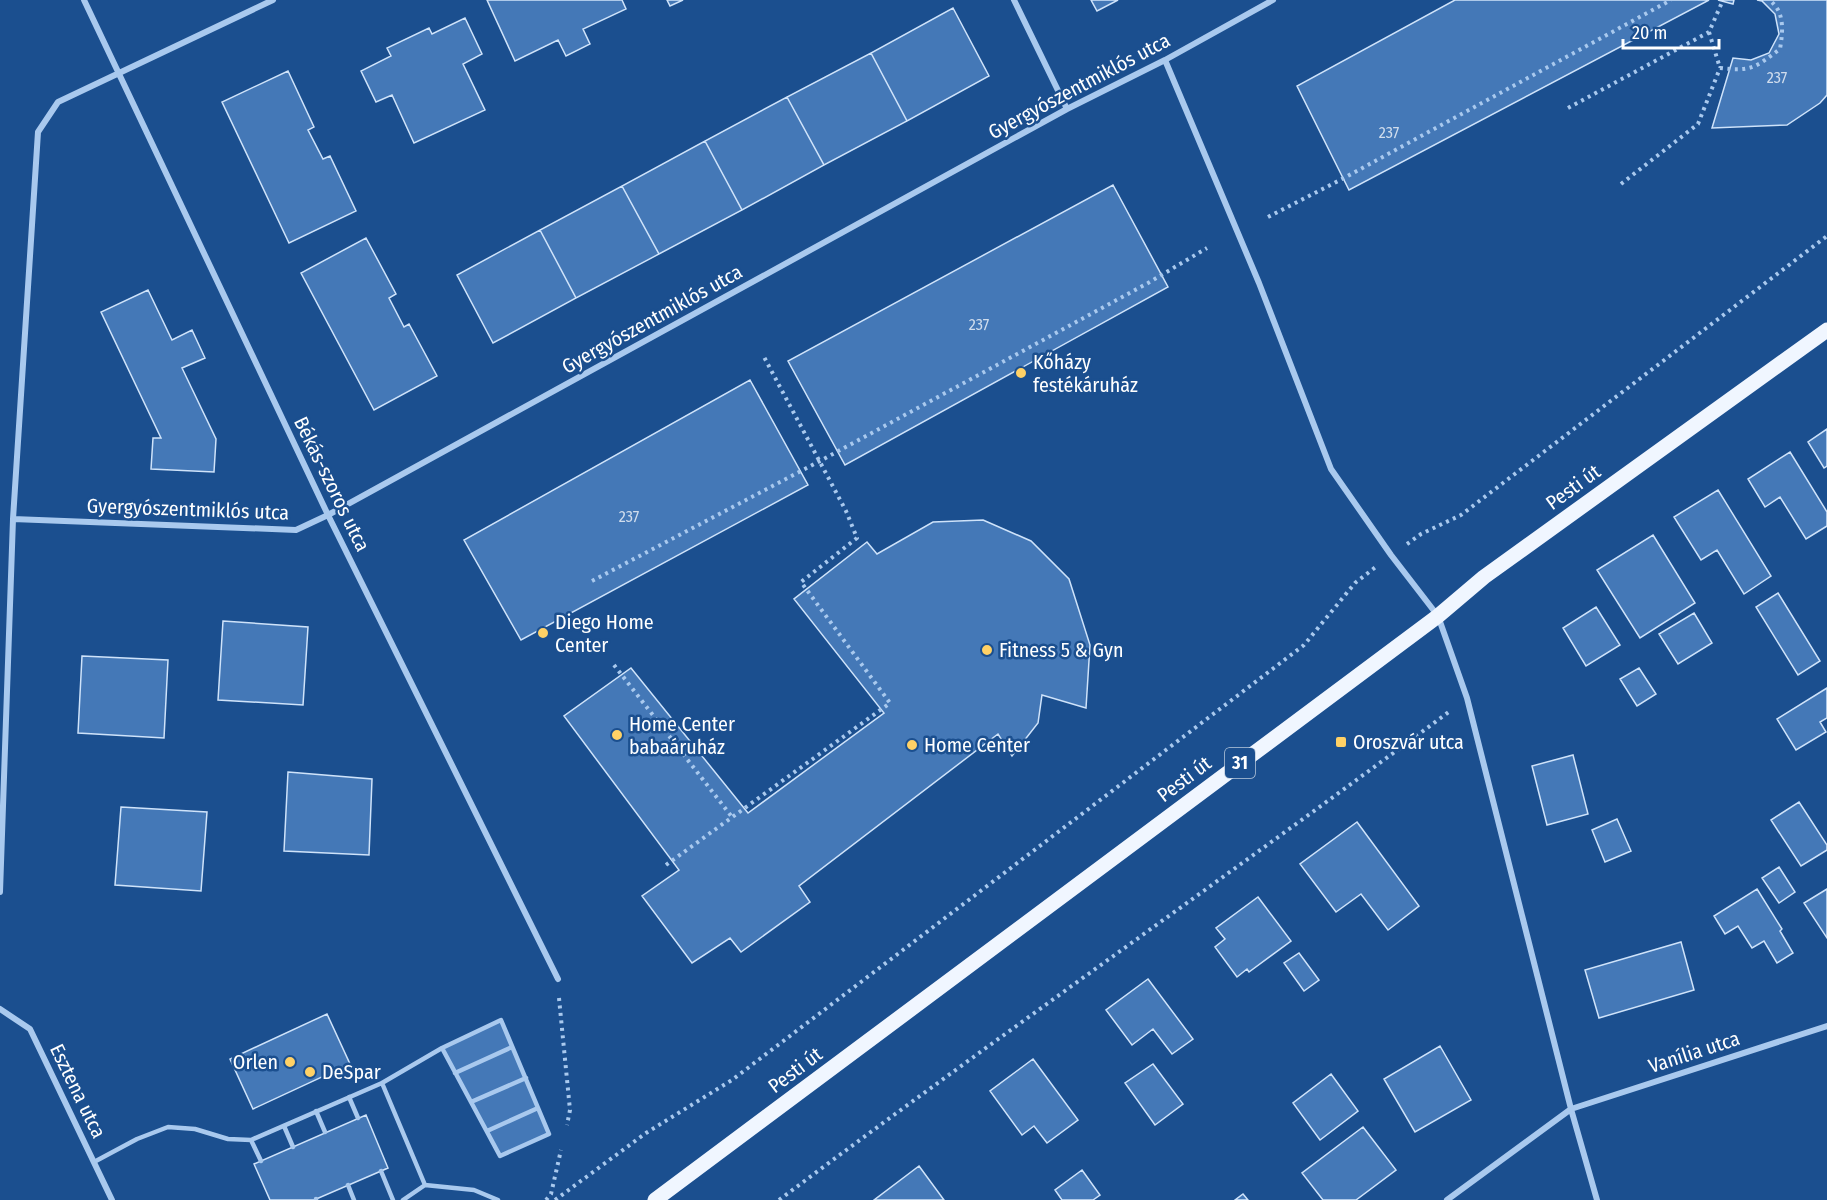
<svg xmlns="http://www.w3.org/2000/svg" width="1827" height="1200" font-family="'Fira Sans Condensed',sans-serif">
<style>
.building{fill:#4478b7;stroke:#cfe3fa;stroke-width:1.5}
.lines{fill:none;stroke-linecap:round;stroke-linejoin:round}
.path{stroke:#a9c9ee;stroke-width:4;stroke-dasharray:3 4.5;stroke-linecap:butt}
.lane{stroke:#a9c9ee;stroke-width:4.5}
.street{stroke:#a9c9ee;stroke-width:6}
.primary{stroke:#f0f6ff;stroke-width:15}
.poi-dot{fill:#ffd166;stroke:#1b4f8f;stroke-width:2}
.labels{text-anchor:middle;stroke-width:5;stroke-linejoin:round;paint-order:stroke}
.number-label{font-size:16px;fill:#d0dded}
.shield{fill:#1b4f8f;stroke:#bbcadd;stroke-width:1.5}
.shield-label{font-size:18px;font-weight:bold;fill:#fff}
.street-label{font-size:20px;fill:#fff;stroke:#1b4f8f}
.poi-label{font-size:20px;fill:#fff;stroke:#1b4f8f;text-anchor:start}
</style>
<rect width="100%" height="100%" fill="#1b4f8f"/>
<path class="building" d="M487 0H622L626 9 583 29 590 44 566 56 558 40 515 61Z
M667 0H683L670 6Z
M1091 0H1118L1097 11Z
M1455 0H1709L1349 190 1297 86Z
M1718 0H1734L1733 4Z
M1757 0H1827V95L1820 103 1787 125 1712 128 1733 58 1751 60 1769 53 1779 34 1775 14 1762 1Z
M953 8 989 76 907 121 871 53Z
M465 18 482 54 463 64 485 110 414 143 392 95 376 102 361 71 391 56 387 48 429 28 432 34Z
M871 53 907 121 824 165 787 97Z
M288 71 314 127 308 130 323 159 330 156 356 211 289 243 222 102Z
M787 97 824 165 742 210 705 141Z
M705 141 742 210 659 254 622 186Z
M1113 185 1168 287 845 465 788 361Z
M622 186 659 254 576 298 540 230Z
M540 230 576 298 493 343 457 275Z
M366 238 396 294 389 298 404 327 409 324 437 376 374 410 301 273Z
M148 290 172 340 192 330 205 358 182 368 216 439 214 472 151 469 153 438H161L101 312Z
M750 380 808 485 521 640 464 540Z
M1827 429V466L1824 468 1808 442Z
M1790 452 1827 512V526L1806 539 1780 497 1765 507 1748 479Z
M1718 490 1771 576 1744 594 1717 550 1701 560 1674 517Z
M983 520 1031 541 1069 579 1090 645 1086 708 1042 695 1038 723 1012 756 998 734 799 886 810 902 741 952 730 938 692 963 642 896 679 870 564 716 631 668 748 813 884 713 794 599 867 542 877 554 933 522Z
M1653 535 1695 603 1640 638 1597 570Z
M1778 593 1820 661 1798 675 1756 607Z
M1596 607 1620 645 1586 666 1563 628Z
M1694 613 1712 643 1678 664 1659 634Z
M223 621 308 627 303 705 218 700Z
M82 656 168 660 164 738 78 733Z
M1639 668 1656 694 1637 706 1620 679Z
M1827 688V718L1820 722 1826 732 1796 750 1777 719Z
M1573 755 1588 814 1547 825 1532 766Z
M288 772 372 779 369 855 284 851Z
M1799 802 1827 845V850L1801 866 1771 820Z
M121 807 207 812 201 891 115 885Z
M1617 819 1631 851 1605 862 1592 830Z
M1357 822 1419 906 1388 930 1361 894 1336 912 1300 864Z
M1779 867 1795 892 1779 903 1762 878Z
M1757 889 1782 929 1780 931 1793 953 1777 963 1764 941 1752 948 1738 926 1725 934 1714 916Z
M1827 889V938L1804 903Z
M1258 897 1291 941 1249 972 1247 969 1237 977 1215 947 1225 939 1216 928Z
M1681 942 1694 990 1599 1018 1585 970Z
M1299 953 1319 980 1304 991 1284 963Z
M1148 979 1193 1039 1172 1054 1153 1029 1132 1045 1106 1010Z
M327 1014 350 1064 253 1109 230 1059Z
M501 1020 549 1134 500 1156 442 1048Z
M1440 1046 1471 1100 1415 1132 1384 1079Z
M1033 1059 1078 1120 1047 1143 1034 1126 1022 1135 990 1091Z
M1153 1064 1183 1104 1155 1125 1125 1083Z
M1331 1074 1358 1111 1320 1140 1293 1103Z
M366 1115 388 1168 314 1200H270L254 1164Z
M1363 1127 1396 1170 1356 1200H1323L1302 1173Z
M919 1166 944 1200H874Z
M1082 1170 1100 1195 1093 1200H1062L1055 1190Z
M1243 1194 1248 1200H1235Z"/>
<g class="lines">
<path class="path" d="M1709 32 1720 68
M1568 108 1709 32 1723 0
M1621 184 1698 124 1720 68C1751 72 1756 67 1780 49 1783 31 1785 11 1769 0
M1268 217 1344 178 1671 0
M1407 544 1421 534 1461 515 1827 236
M592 581 820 461 1148 283 1207 248
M614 665 732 817
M666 865 890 703 801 582 857 538 846 511 763 355
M559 998 570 1110 567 1125
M546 1200 551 1194 561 1150
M555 1200 646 1133 732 1080 1304 645 1355 583 1377 566
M779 1200C1001 1034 1228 876 1450 711"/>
<path class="lane" d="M455 1073 512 1047
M382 1083 442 1048 500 1156 549 1134 501 1020 442 1048
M349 1097 358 1118
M471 1102 526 1078
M316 1111 325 1132
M284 1126 293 1147
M487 1131 538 1108
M251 1140 261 1161
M94 1162 137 1139 168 1127 195 1129 228 1139 251 1140 382 1083 425 1185
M381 1171 393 1200
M348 1185 354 1200
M316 1199V1200
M403 1200 425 1185 474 1190 498 1200"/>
<path class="street" d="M84 0 328 515 558 979
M1014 0 1067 109
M1165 60 1259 283 1331 469 1391 555 1438 616 1467 698 1571 1109 1597 1200
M13 519 296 530 328 515 1067 109 1165 60 1273 0
M0 892 13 519 38 132 58 102 273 0
M0 1009 30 1029 112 1200
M1447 1200 1571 1109 1827 1026"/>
<path class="primary" d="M655 1200 1438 616 1484 577 1827 330"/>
</g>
<g class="poi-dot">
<circle cx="1021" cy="373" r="6"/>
<circle cx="543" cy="633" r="6"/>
<circle cx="987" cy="650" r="6"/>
<circle cx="617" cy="735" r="6"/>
<rect x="1335" y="736" width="12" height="12" rx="3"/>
<circle cx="912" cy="745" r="6"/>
<circle cx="290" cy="1062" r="6"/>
<circle cx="310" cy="1072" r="6"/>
</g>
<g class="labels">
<g class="number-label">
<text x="1777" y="83">237</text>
<text x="1389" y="138">237</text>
<text x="979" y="330">237</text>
<text x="629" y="522">237</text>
</g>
<rect class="shield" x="1225" y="748" width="30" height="30" rx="4.5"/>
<g class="shield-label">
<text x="1240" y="769">31</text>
</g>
<g class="street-label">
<text transform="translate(1079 86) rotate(-28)" y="7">Gyergyószentmiklós utca</text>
<text transform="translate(652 319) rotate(-29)" y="7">Gyergyószentmiklós utca</text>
<text transform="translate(332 484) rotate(64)" y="7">Békás-szoros utca</text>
<text transform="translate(1573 487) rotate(-36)" y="7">Pesti út</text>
<text transform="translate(188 509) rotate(2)" y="7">Gyergyószentmiklós utca</text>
<text transform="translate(1184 779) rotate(-37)" y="7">Pesti út</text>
<text transform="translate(1694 1052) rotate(-18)" y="7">Vanília utca</text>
<text transform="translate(795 1070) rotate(-37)" y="7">Pesti út</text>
<text transform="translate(78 1091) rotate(64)" y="7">Esztena utca</text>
</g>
<g class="poi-label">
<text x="1033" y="369">Kőházy<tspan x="1033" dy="23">festékáruház</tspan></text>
<text x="555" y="629">Diego Home<tspan x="555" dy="23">Center</tspan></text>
<text x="999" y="657">Fitness 5 &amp; Gyn</text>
<text x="629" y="731">Home Center<tspan x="629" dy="23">babaáruház</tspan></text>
<text x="1353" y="749">Oroszvár utca</text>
<text x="924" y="752">Home Center</text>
<text x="278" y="1069" text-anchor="end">Orlen</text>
<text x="322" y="1079">DeSpar</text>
</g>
</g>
<path d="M1623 39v9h96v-9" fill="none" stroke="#ffffff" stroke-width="3"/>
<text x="1632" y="39" font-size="18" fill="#ffffff" stroke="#1b4f8f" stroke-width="4.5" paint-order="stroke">20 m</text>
</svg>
